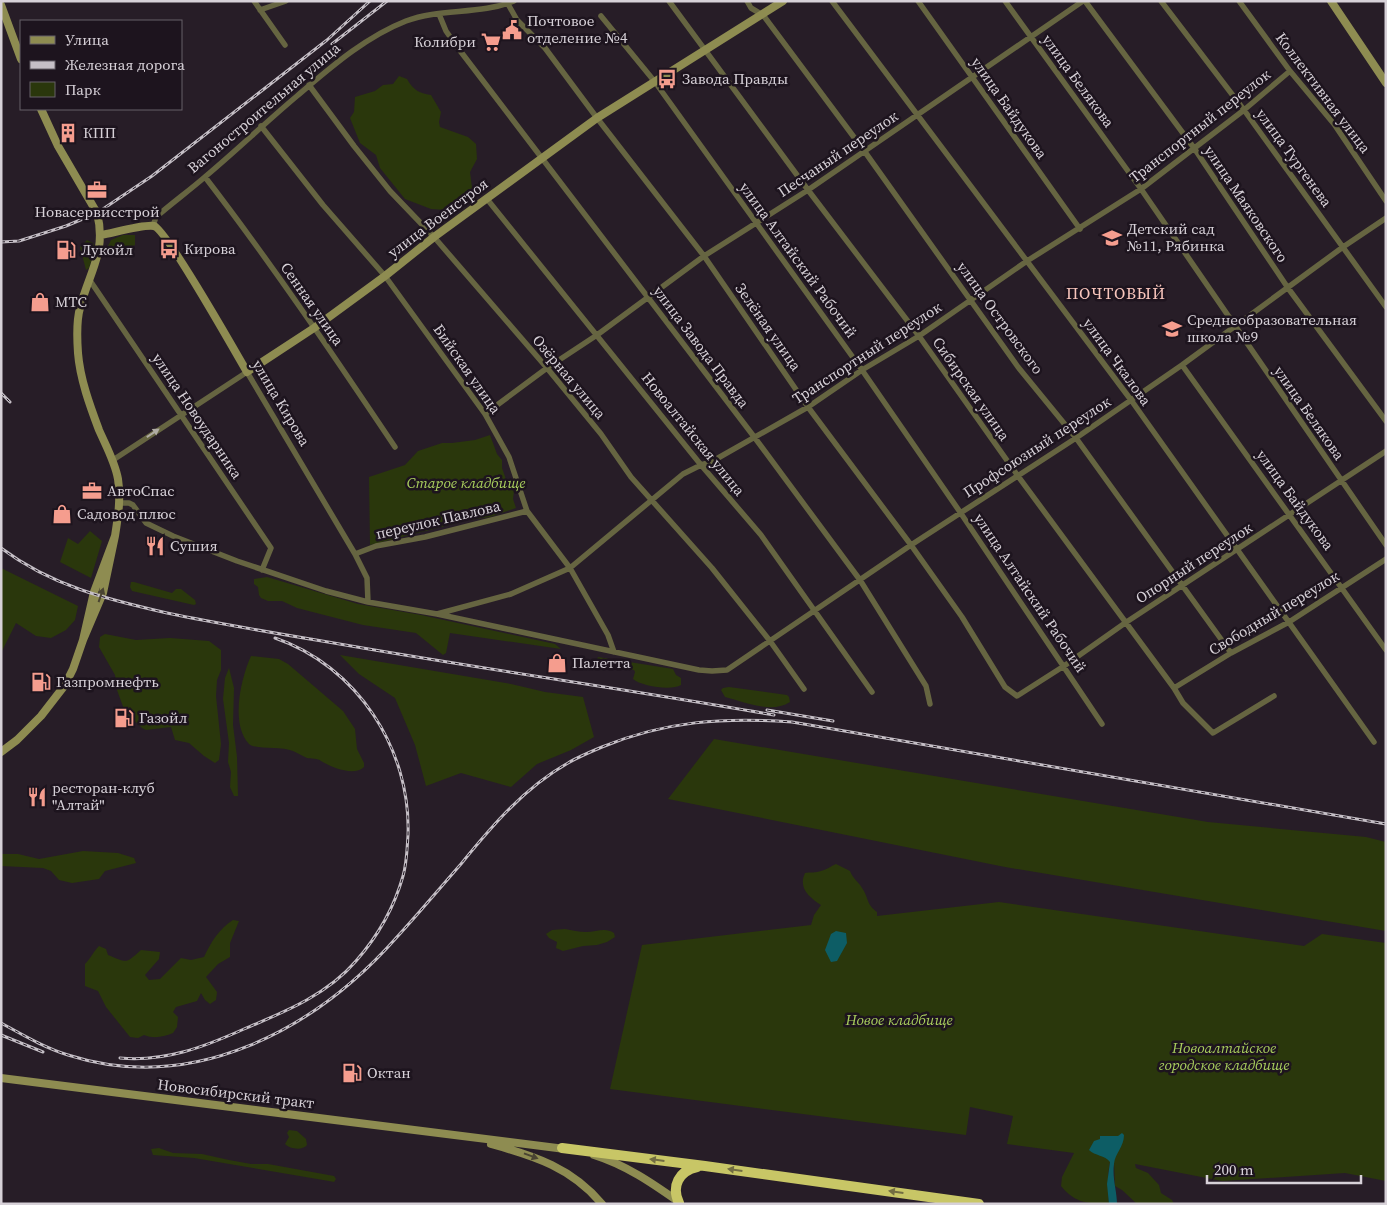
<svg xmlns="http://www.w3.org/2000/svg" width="1387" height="1205" font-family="'Source Serif 4',serif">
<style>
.green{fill:#2a370c}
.water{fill:#0d5d65}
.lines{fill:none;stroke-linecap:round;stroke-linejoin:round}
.street{stroke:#666541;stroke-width:5.5}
.secondary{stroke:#8e8c51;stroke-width:8}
.highway{stroke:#c8c666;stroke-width:10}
.rail-casing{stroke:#c5bfc6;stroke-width:3}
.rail{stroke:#1d141e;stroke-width:1;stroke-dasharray:4;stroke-linecap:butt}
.oneway{fill:#afaba3}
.oneway2{fill:#4a4432}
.oneway3{fill:#726d42}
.labels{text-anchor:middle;stroke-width:5;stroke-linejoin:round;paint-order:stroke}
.poi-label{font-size:15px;fill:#d7d1d8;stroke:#1d141e;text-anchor:start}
.street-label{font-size:15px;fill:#d7d1d8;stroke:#1d141e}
.park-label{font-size:15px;font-style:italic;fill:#a9cf5d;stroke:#1d141e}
.neighbourhood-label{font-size:16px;letter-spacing:1px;fill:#f9c6bd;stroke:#1d141e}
</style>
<rect width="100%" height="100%" fill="#271d27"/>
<path class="green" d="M399 76 407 79C413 90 419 93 431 95L441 112 439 122 440 127 468 137 476 144 477 159 470 172 472 188 458 202 446 210 431 209 405 199 380 168 376 155 360 143 350 118 354 112 355 97 375 91 383 85 393 84Z
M123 235H135V245L112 256 105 252 111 240Z
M87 240 93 243 95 248 89 268 86 270 80 247Z
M490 435 497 454 502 460V468L508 485 514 491 513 499 516 508 490 517 469 520 370 545 369 477 405 465 418 451 442 443H452L475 440Z
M90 531 102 541 91 578 60 562 68 538 78 544Z
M1 568 78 606 75 620 66 630 51 638 36 636 16 623 1 653Z
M267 577 358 604 421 615 555 644 561 649 450 633 446 653 443 655 416 633 363 625 297 608 282 601H268L261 598 259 595 258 587 254 584V579Z
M131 582H134L172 593 176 589H181L195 600 196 604 194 605 132 591 130 587Z
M105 634 136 640 170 638 209 641 221 650V670L217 680 216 696 221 744 219 760 215 763 204 756 189 743 175 740 171 727 146 730 142 728 125 712 117 690 115 675 99 647 100 637Z
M340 655 511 684 545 692 583 697 594 737 571 750 537 764 511 787 461 773 426 786 415 745 395 698 359 674Z
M251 656 279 659 288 664 343 711 355 729 357 749 364 763V767C354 777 331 767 321 761 318 758 311 759 307 758 302 756 298 753 293 751 281 746 256 750 249 744 230 724 241 678 251 656Z
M598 657 673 669 676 675 681 678V685C671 691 641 686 633 679L635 672 634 670 600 662 597 659Z
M229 668 234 688 233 725 237 757 238 796H234L230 787 231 772 228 762 229 743 223 699 225 678Z
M729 687 787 695 789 697 790 702C771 714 745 702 725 697L721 690 723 688Z
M714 739 1208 822 1366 837 1386 842V931L1005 867 668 799Z
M83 851 118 853 134 858 136 863 105 871 99 879 72 883 59 880 51 871 43 868 1 866V854H18L39 859Z
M836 864 850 871C853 879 858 881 862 888 869 898 866 904 877 912V916L999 902 1304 946 1322 934 1386 943V1181L1345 1173 1222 1181 1135 1164 1136 1168 1148 1173 1159 1185 1161 1193 1172 1200 1174 1204H1137L1122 1190 1115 1186 1114 1161 1110 1162C1107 1176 1108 1189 1109 1204 1087 1203 1076 1204 1061 1186L1062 1177 1074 1153 1007 1144 1013 1116 970 1107 966 1135 610 1089 642 945 811 925 814 915 821 905C809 897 798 888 805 873 810 872 816 873 821 871 826 870 831 866 836 864Z
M233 920 239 921 230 943V957L218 964 206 977 217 992 216 1000 210 1004 205 1000 201 993 197 1001 176 1007 173 1012 178 1017 177 1027 173 1033C163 1037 154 1039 144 1035L138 1038 130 1037 106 1007 98 991 85 986V964C91 958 93 952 99 946L106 949 108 955C128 963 125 964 141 950L160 952 159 959 145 975 149 980 160 979 181 958 191 960 204 957C211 942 219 929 233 920Z
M565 929C572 930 579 932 586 932 597 932 605 927 614 933L615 937 607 942 597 945 583 946 563 951 556 948 557 942 549 938 546 934 552 930Z
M289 1130 297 1131 306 1139 307 1145C302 1151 290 1149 285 1144L289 1137 287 1133Z
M159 1148 173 1153 202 1154 229 1160 251 1164H268L334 1176 336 1179 334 1182 329 1181 194 1158 153 1155 151 1149Z"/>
<path class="water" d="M836 931 846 933 847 943 837 961 831 962 825 950 831 934Z
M1122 1133 1124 1135C1124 1147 1115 1153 1114 1164 1112 1178 1117 1191 1117 1204H1109L1107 1184 1110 1162C1105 1155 1095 1156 1089 1150L1094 1141 1100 1139V1136H1118Z"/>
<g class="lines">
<path class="street" d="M254 1 285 45
M669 1 808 190 919 336 1018 476 1174 688 1183 703 1213 733 1274 696
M747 1 751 8 763 15 865 152 1018 367 1076 438 1231 653
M832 1 1131 400 1374 742
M918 1 1080 229
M1005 1 1141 189 1386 545
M1085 1 1194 148 1288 288 1386 421
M1161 1 1244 110 1386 307
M1239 1 1290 71 1334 124 1386 201
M508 4 517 20 545 48 597 118 704 256 808 407 911 545 962 617 1005 687 1017 696 1064 666 1125 623 1386 451
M260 10 286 1
M439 14 446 31 458 48 755 438 860 580 926 686 930 704
M601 16 655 82 862 370 960 512 1102 724
M309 85 354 146 390 191 434 237 547 368 601 434 631 477 712 568 770 641 804 689
M261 126 323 205 385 276 485 414 509 457 527 511 570 568 608 635 614 652
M205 177C272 264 334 356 395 447
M487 199 701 465 761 535 872 692
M153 226 156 217C172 203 190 190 206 176 237 150 266 122 297 96 330 68 365 37 406 21 440 8 480 15 514 1
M89 279 271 548 262 570
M1182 365 1386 650
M485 414 547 368 597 335 704 256 808 190 1083 1
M113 460 247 372 355 554 367 578 368 602
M120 503H129L133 505 146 523 173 536 237 561 326 591 368 602 437 614 699 670 712 671 727 670 911 545 1076 438 1182 365 1343 247 1386 218
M355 554 376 546 425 537 527 511
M437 614 511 594 570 568 683 474 701 465 711 462 808 407 862 370 919 336 1027 261 1141 189 1244 110 1290 71
M1174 688 1231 653 1289 622 1386 559"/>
<path class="secondary" d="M1331 1 1386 83
M1 5 21 59
M41 109 58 146 97 213C107 252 89 272 80 308 76 322 77 339 78 353 80 379 90 406 99 430 106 446 115 462 118 479 121 499 118 517 115 536
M101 235C113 233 144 224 154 226 166 229 236 353 247 372L314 328 385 276 434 237 597 118 783 1
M1 752 17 740 41 716 65 685 73 669 83 640 103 593 115 536 94 592 83 640
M1 1078 565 1149
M491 1144C535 1156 572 1168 602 1204
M594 1155C626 1165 652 1183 679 1202"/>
<path class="highway" d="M562 1148 705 1166 979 1204
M679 1203C671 1186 679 1171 697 1167"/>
<defs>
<path id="rail" d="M332 44 387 1
M1 242 19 241 66 226 97 213 152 176 327 40 370 1
M1 393 10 402
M1 548C52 586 106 599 167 613 220 624 274 633 328 642 476 668 625 689 774 715
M767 710 833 721
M1 1023C23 1035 45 1048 68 1055 193 1095 315 1030 397 937 419 913 440 888 461 864 492 826 524 788 568 763 578 757 590 752 602 747 665 721 724 717 792 722L1386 824
M1 1035 43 1052
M120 1058C165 1062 204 1047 244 1029 284 1012 327 995 356 961 378 936 394 908 403 876 407 862 407 848 408 835 411 749 357 666 275 638"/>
</defs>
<use href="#rail" class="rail-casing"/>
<use href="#rail" class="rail"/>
</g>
<defs><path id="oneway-solid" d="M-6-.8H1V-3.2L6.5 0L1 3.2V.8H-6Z" transform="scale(1.25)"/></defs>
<use class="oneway" href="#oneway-solid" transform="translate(153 433) rotate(-34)"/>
<g class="oneway2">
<use href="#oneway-solid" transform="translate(101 595) rotate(-71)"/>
<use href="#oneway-solid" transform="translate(531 1156) rotate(20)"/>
</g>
<g class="oneway3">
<use href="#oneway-solid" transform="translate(657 1160) rotate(-173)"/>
<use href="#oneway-solid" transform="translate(735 1170) rotate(-172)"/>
<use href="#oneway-solid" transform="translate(896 1192) rotate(-172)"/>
</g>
<defs>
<symbol id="civic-bare" viewBox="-9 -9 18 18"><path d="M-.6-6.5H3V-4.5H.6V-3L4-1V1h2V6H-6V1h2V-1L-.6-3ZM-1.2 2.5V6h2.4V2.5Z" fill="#f59d8e" stroke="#1d141e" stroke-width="2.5" paint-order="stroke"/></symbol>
<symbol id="supermarket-bare" viewBox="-9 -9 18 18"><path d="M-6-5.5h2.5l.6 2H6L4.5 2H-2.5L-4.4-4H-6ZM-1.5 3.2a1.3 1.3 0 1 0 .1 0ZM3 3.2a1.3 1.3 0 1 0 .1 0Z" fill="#f59d8e" stroke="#1d141e" stroke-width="2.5" paint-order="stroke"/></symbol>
<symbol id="bus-bare" viewBox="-9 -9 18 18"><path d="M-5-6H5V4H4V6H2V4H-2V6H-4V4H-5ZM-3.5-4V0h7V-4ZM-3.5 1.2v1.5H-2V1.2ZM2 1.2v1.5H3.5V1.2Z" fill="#f59d8e" stroke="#1d141e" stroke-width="2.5" paint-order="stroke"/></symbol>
<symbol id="building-bare" viewBox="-9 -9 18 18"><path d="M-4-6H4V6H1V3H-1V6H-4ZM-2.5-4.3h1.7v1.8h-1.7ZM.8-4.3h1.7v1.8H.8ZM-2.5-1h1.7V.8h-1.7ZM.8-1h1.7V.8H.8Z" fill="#f59d8e" stroke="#1d141e" stroke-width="2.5" paint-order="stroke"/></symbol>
<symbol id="office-bare" viewBox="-9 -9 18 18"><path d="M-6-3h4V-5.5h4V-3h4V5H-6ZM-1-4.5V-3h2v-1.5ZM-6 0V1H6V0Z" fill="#f59d8e" stroke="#1d141e" stroke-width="2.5" paint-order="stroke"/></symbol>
<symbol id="school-bare" viewBox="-9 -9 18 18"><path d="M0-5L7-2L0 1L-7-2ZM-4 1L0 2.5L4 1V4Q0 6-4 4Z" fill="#f59d8e" stroke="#1d141e" stroke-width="2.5" paint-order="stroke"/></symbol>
<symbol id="fuel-bare" viewBox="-9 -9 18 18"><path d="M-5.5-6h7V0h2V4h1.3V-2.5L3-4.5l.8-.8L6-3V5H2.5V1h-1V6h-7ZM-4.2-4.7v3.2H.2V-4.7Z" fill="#f59d8e" stroke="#1d141e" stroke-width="2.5" paint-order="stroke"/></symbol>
<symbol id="shop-bare" viewBox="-9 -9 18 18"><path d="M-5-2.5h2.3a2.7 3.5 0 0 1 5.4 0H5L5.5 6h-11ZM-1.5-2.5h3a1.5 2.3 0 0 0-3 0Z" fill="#f59d8e" stroke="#1d141e" stroke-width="2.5" paint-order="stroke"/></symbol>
<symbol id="restaurant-bare" viewBox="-9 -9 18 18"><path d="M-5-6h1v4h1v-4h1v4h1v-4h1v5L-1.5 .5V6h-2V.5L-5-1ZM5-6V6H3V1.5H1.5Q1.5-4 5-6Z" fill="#f59d8e" stroke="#1d141e" stroke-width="2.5" paint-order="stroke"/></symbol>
</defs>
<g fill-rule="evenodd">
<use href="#civic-bare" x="498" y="16" width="28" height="28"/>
<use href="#supermarket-bare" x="477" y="28" width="28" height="28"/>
<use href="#bus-bare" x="653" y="65" width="28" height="28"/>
<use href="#building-bare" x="54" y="119" width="28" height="28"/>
<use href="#office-bare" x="83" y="176" width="28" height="28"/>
<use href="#school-bare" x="1098" y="224" width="28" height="28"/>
<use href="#bus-bare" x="155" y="235" width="28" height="28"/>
<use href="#fuel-bare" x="52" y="236" width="28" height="28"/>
<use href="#shop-bare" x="26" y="288" width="28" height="28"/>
<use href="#school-bare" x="1158" y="315" width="28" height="28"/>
<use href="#office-bare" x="78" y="477" width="28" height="28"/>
<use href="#shop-bare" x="48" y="500" width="28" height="28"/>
<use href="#restaurant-bare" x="141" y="532" width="28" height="28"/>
<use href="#shop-bare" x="543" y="649" width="28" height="28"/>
<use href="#fuel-bare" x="27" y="668" width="28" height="28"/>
<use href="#fuel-bare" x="110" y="704" width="28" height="28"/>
<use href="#restaurant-bare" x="23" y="783" width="28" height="28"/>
<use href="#fuel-bare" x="338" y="1059" width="28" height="28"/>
</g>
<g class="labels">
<g class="poi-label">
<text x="527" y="26">Почтовое<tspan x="527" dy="17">отделение №4</tspan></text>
<text x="476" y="47" text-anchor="end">Колибри</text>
<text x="682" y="84">Завода Правды</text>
<text x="83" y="138">КПП</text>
<text x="97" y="217" text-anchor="middle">Новасервисстрой</text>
<text x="1127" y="234">Детский сад<tspan x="1127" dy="17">№11, Рябинка</tspan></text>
<text x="184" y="254">Кирова</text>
<text x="81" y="255">Лукойл</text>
<text x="55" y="307">МТС</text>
<text x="1187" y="325">Среднеобразовательная<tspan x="1187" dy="17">школа №9</tspan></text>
<text x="107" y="496">АвтоСпас</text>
<text x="77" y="519">Садовод плюс</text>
<text x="170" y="551">Сушия</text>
<text x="572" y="668">Палетта</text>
<text x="56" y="687">Газпромнефть</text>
<text x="139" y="723">Газойл</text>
<text x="52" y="793">ресторан-клуб<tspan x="52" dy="17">"Алтай"</tspan></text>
<text x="367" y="1078">Октан</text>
</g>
<g class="street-label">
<text transform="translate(1078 81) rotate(54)" y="5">улица Белякова</text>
<text transform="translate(1323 93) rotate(53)" y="5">Коллективная улица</text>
<text transform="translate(264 108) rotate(-40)" y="5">Вагоностроительная улица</text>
<text transform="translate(1009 108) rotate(55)" y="5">улица Байдукова</text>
<text transform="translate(1200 126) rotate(-38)" y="5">Транспортный переулок</text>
<text transform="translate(838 154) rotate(-34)" y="5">Песчаный переулок</text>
<text transform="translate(1294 158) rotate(54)" y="5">улица Тургенева</text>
<text transform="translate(1246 204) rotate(56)" y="5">улица Маяковского</text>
<text transform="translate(438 218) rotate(-37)" y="5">улица Военстроя</text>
<text transform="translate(798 260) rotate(54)" y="5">улица Алтайский Рабочий</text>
<text transform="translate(312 304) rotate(55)" y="5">Сенная улица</text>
<text transform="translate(1000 318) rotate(54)" y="5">улица Островского</text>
<text transform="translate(768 327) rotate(55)" y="5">Зелёная улица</text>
<text transform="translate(701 347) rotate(53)" y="5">улица Завода Правда</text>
<text transform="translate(867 353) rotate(-33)" y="5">Транспортный переулок</text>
<text transform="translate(1117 362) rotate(54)" y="5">улица Чкалова</text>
<text transform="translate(467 369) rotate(55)" y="5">Бийская улица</text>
<text transform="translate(569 377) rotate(50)" y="5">Озёрная улица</text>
<text transform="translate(971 389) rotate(55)" y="5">Сибирская улица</text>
<text transform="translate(281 403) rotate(59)" y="5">улица Кирова</text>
<text transform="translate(1309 413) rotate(55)" y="5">улица Белякова</text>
<text transform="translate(197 416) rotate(56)" y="5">улица Новоударника</text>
<text transform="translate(693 434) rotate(51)" y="5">Новоалтайская улица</text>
<text transform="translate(1037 447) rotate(-33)" y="5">Профсоюзный переулок</text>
<text transform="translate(1295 500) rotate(54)" y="5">улица Байдукова</text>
<text transform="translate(438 520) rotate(-13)" y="5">переулок Павлова</text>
<text transform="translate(1194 563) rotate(-33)" y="5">Опорный переулок</text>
<text transform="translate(1030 593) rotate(56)" y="5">улица Алтайский Рабочий</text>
<text transform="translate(1274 613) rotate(-31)" y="5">Свободный переулок</text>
<text transform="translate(236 1094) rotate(7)" y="5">Новосибирский тракт</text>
</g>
<g class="park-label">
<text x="466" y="488">Старое кладбище</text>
<text x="899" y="1025">Новое кладбище</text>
<text x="1224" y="1053">Новоалтайское<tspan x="1224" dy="17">городское кладбище</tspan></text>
</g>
<g class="neighbourhood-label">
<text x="1116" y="299">ПОЧТОВЫЙ</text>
</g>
</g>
<rect width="1387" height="1205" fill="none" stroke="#d7d1d8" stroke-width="5"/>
<rect x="20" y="20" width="162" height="90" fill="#1d141e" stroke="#676068"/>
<rect x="30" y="36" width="25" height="8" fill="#8e8c51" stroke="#676068"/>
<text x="65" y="45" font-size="15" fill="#d7d1d8">Улица</text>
<rect x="30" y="61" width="25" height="8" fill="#c5bfc6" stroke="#676068"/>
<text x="65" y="70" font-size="15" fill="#d7d1d8">Железная дорога</text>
<rect x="30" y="82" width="25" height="15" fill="#2a370c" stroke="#676068"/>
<text x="65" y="95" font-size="15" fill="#d7d1d8">Парк</text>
<path d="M1207 1175v8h154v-8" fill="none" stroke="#d7d1d8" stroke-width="2.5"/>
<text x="1214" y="1175" font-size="15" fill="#d7d1d8" stroke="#1d141e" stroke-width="4" paint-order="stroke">200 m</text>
</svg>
